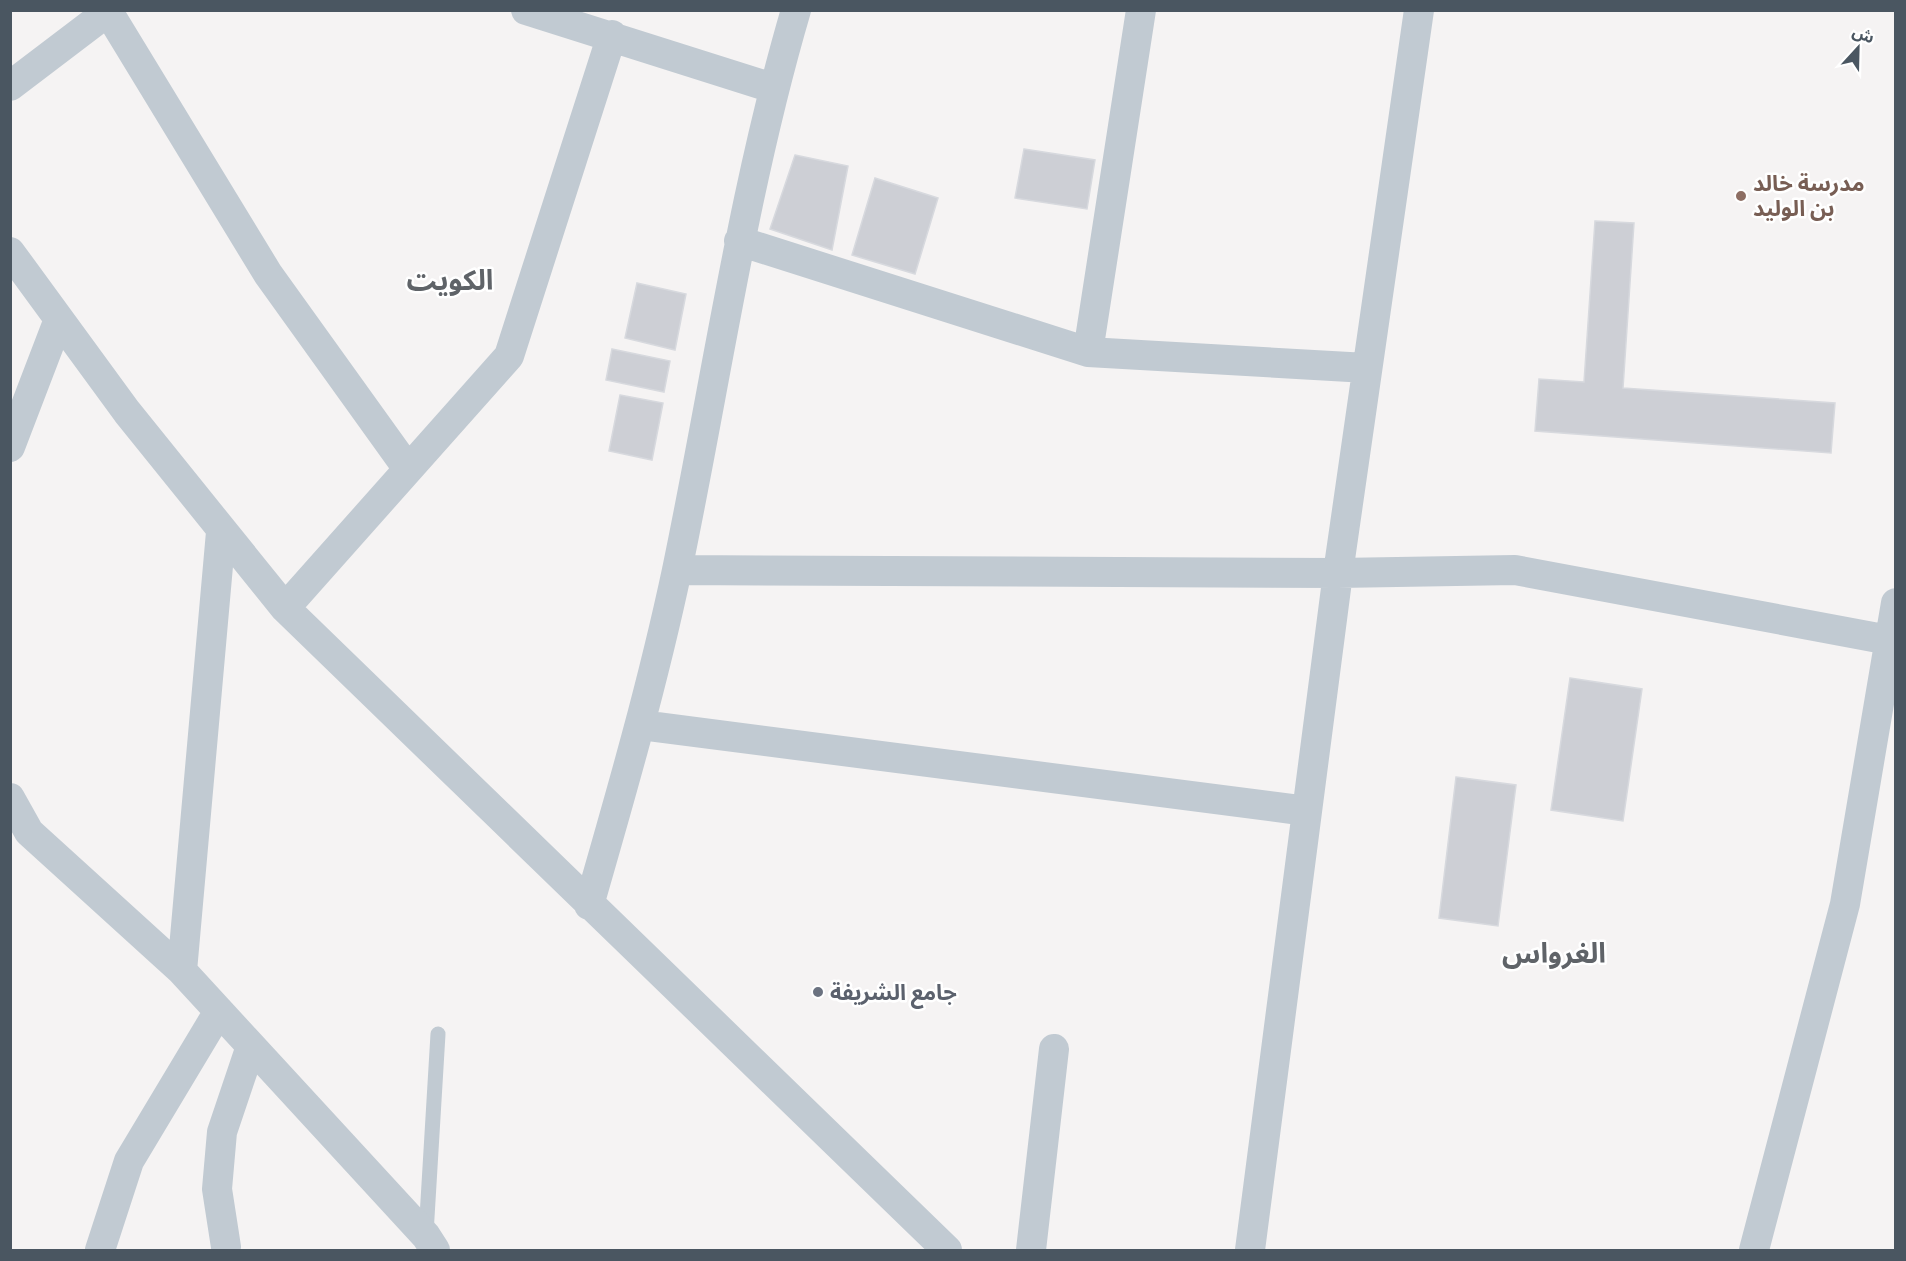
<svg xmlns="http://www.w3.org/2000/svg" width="1906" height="1261" font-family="'Exo 2','Noto Sans Arabic',sans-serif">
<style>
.building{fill:#cdcfd5;stroke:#d7d9de;stroke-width:1.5}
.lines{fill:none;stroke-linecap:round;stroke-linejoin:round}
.lane{stroke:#c1cad2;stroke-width:15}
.street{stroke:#c1cad2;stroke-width:30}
.education-dot{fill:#8d6e63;stroke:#fff;stroke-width:2}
.worship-dot{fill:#6b7280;stroke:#fff;stroke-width:2}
.labels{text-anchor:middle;stroke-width:5;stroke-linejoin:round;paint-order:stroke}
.education-label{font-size:22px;font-weight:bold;fill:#785e54;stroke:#fff;text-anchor:start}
.worship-label{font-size:22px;font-weight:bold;fill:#5b616d;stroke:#fff;text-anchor:start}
.district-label{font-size:28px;font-weight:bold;fill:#5f6368;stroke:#fff}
</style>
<rect width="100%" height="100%" fill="#f5f3f3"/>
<path class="building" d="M1024 149 1095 160 1087 209 1015 198Z
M795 155 848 166 832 250 770 229Z
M875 178 938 198 915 274 852 255Z
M1595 221 1634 223 1623 388 1835 403 1831 453 1535 431 1539 379 1584 382Z
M637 283 686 294 675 350 625 338Z
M612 349 670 361 664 392 606 380Z
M620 395 663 403 652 460 609 451Z
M1570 678 1642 689 1623 821 1551 810Z
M1456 777 1516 785 1498 926 1439 918Z"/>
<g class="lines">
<path class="lane" d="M426 1234 438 1034"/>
<path class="street" d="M526 10 773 88
M109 13 268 274 408 469
M10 86 110 10
M739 241 1088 352 1367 368
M10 252 127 412 285 608 947 1250
M1088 352 1141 10
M10 447 59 319
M677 570 1338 573 1515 570 1889 640
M285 608 509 356 612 35
M641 725 1307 811
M10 798 29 832 182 971 426 1236 435 1250
M589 905C621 794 653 683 677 570 716 383 742 194 796 10
M182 971 221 532
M226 1247 217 1189 222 1132 251 1046
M100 1250 129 1161 219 1011
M1031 1250 1054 1049
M1250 1250 1338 573 1419 10
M1754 1250 1845 904 1896 603"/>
</g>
<circle class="education-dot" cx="1741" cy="196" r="6"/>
<circle class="worship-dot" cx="818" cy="992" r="6"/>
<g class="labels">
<g class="education-label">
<text x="1753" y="191">مدرسة خالد<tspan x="1753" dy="25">بن الوليد</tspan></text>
</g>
<g class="worship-label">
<text x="830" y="1000">جامع الشريفة</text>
</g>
<g class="district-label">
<text x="450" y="290">الكويت</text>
<text x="1554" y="963">الغرواس</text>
</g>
</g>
<rect width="1906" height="1261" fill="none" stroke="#4a5661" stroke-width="24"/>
<g transform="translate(1858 48) rotate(22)" stroke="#ffffff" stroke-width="4.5" paint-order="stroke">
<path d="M0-4.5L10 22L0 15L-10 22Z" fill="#4a5661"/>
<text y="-9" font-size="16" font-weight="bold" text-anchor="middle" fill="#4a5661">ش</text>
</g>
</svg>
